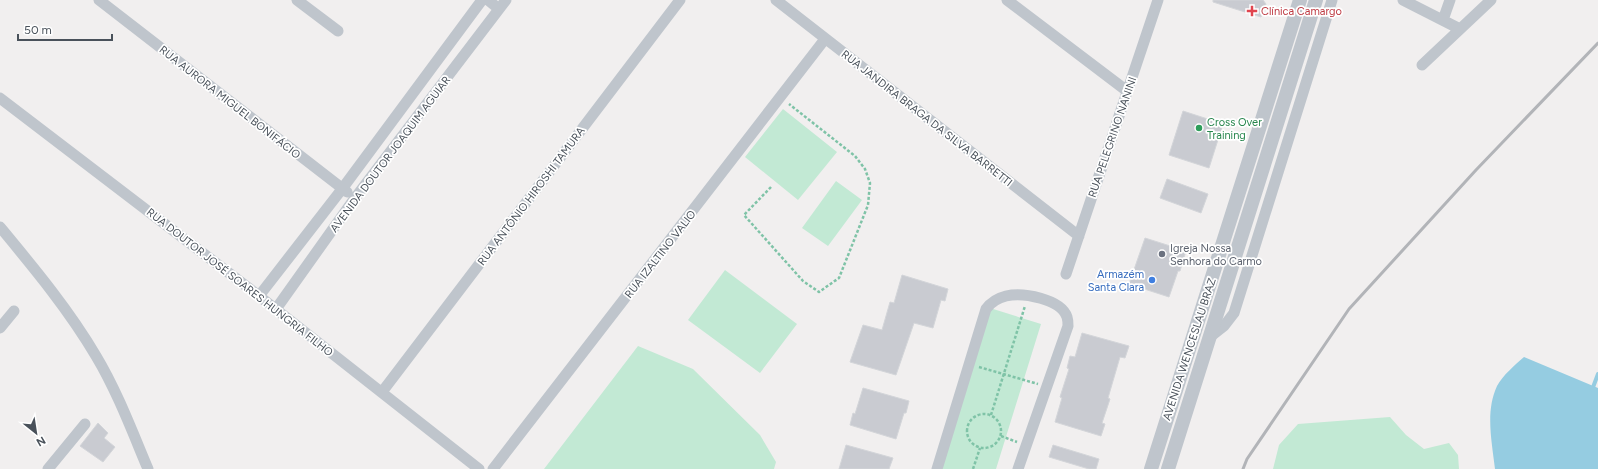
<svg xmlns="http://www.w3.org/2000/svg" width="1598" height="469" font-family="Figtree,sans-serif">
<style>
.green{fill:#c2e9d4}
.water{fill:#95cce1}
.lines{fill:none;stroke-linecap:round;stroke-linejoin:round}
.stream{stroke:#95cce1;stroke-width:4}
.building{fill:#c9cbd1;stroke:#d3d5d9}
.path{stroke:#7fc3a7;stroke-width:2.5;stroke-dasharray:3 2;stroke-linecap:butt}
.minor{stroke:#bfc5cc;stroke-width:11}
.tertiary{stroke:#bfc5cc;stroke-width:14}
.rail{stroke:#b2b4b8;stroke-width:3}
.health-dot{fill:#e0444e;stroke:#fff;stroke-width:1.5}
.leisure-dot{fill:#2e9e5b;stroke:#fff;stroke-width:1.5}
.worship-dot{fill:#6b7280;stroke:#fff;stroke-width:1.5}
.shop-dot{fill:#3f7fe0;stroke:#fff;stroke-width:1.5}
.labels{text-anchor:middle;stroke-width:3.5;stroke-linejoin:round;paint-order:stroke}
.health-label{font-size:11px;fill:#be3a42;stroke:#fff;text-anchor:start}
.street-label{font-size:11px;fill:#49515a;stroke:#fff}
.leisure-label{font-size:11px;fill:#27864d;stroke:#fff;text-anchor:start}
.worship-label{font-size:11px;fill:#5b616d;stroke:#fff;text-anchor:start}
.shop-label{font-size:11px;fill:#366cbe;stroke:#fff;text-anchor:end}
</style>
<rect width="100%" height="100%" fill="#f1efef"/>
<path class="green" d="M783 109 837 152 798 200 745 157Z
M836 181 862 200 828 246 802 228Z
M725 270 797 324 760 373 688 320Z
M990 308 1041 324 996 469H939Z
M638 346 693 369 760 435 776 462 774 469H544Z
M1390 417 1406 435 1424 449 1449 443 1458 455 1459 469H1273L1279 445 1298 424Z"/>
<path class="water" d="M1524 357 1598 388V469H1495C1492 442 1485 412 1497 386 1503 375 1515 365 1524 357Z"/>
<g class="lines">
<path class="stream" d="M1592 390 1598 374"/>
</g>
<path class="building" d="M1213 0H1263L1266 4 1261 17 1213 2Z
M1183 111 1223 124 1209 168 1169 155Z
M1167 179 1208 194 1201 213 1160 198Z
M1145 238 1186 251 1180 271H1178L1169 297 1129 284Z
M902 275 948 289 945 301 941 300 933 328 914 323 896 375 850 362 863 325 882 330 890 302 894 303Z
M1082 333 1129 346 1125 358 1120 357 1108 398 1110 399 1102 423 1105 424 1101 436 1055 422 1062 398 1060 397 1069 369 1067 368 1070 356 1075 357Z
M863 388 909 401 906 413H904L896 439 850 425 853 413 855 414Z
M98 423 108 433 104 438 115 447 103 462 80 446Z
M846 445 893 458 889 469H839Z
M1053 445 1099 459 1096 469H1089L1049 457Z"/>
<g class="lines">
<path class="path" d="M771 187 744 215 803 281 819 292 839 278 868 205 870 183 865 169 855 156 789 104
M979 367 1038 384
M967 431a17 17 0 1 1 34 0a17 17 0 1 1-34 0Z
M991 415 1025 306
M1001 436 1017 442
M973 469 980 448"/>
<path class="minor" d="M99 0 347 192
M297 0 338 31
M488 0 499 9
M776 0 1079 236
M1007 0 1127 91
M1403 0 1460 29
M1443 20 1450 0
M1422 65 1491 0
M0 98 259 296 479 469
M0 227C34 268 69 310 96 356 117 391 132 431 148 469
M1066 274 1158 0
M259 296 342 189 482 0
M276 309 355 198 506 0
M0 328 14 311
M1210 337 1224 326 1234 313 1332 0
M382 392 680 0
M48 469 85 424
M493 469 825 39
M937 469 986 309C991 302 998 298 1006 296 1023 292 1061 299 1067 317 1068 320 1068 324 1068 326L1018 469"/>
<path class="tertiary" d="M1151 469 1300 0
M1168 469 1316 0"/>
<path class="rail" d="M1243 469 1247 459 1349 309 1476 170 1598 43"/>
</g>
<path class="health-dot" d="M1250 5h4v4h4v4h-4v4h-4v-4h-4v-4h4z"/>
<circle class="leisure-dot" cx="1199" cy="128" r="4"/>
<circle class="worship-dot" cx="1162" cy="254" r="4"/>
<circle class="shop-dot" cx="1152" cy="280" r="4"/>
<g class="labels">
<g class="health-label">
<text x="1261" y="15">Clínica Camargo</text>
</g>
<g class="street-label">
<text transform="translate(230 102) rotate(38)" y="4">RUA AURORA MIGUEL BONIFÁCIO</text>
<text transform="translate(927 118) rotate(38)" y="4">RUA JANDIRA BRAGA DA SILVA BARRETTI</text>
<text transform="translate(1112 137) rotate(-71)" y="4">RUA PELEGRINO NANINI</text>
<text transform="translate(390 154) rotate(-53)" y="4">AVENIDA DOUTOR JOAQUIM AGUIAR</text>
<text transform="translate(531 196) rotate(-53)" y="4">RUA ANTÔNIO HIROSHI TAMURA</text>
<text transform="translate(660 254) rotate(-52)" y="4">RUA IZALTINO VALIO</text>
<text transform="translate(240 282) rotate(38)" y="4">RUA DOUTOR JOSÉ SOARES HUNGRIA FILHO</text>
<text transform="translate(1189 349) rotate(-72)" y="4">AVENIDA WENCESLAU BRAZ</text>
</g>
<g class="leisure-label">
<text x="1207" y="126">Cross Over<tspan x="1207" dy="13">Training</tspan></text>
</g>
<g class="worship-label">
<text x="1170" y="252">Igreja Nossa<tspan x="1170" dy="13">Senhora do Carmo</tspan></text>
</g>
<g class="shop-label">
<text x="1144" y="278">Armazém<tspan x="1144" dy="13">Santa Clara</tspan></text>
</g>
</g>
<g transform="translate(36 433) rotate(150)" stroke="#ffffff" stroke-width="3" paint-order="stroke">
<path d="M0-3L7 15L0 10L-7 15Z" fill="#49515a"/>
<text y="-6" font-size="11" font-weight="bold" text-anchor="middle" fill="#49515a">N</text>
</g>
<path d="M18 34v6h94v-6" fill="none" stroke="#49515a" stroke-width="2"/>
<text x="24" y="34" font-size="12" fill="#49515a" stroke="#ffffff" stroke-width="3" paint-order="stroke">50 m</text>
</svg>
